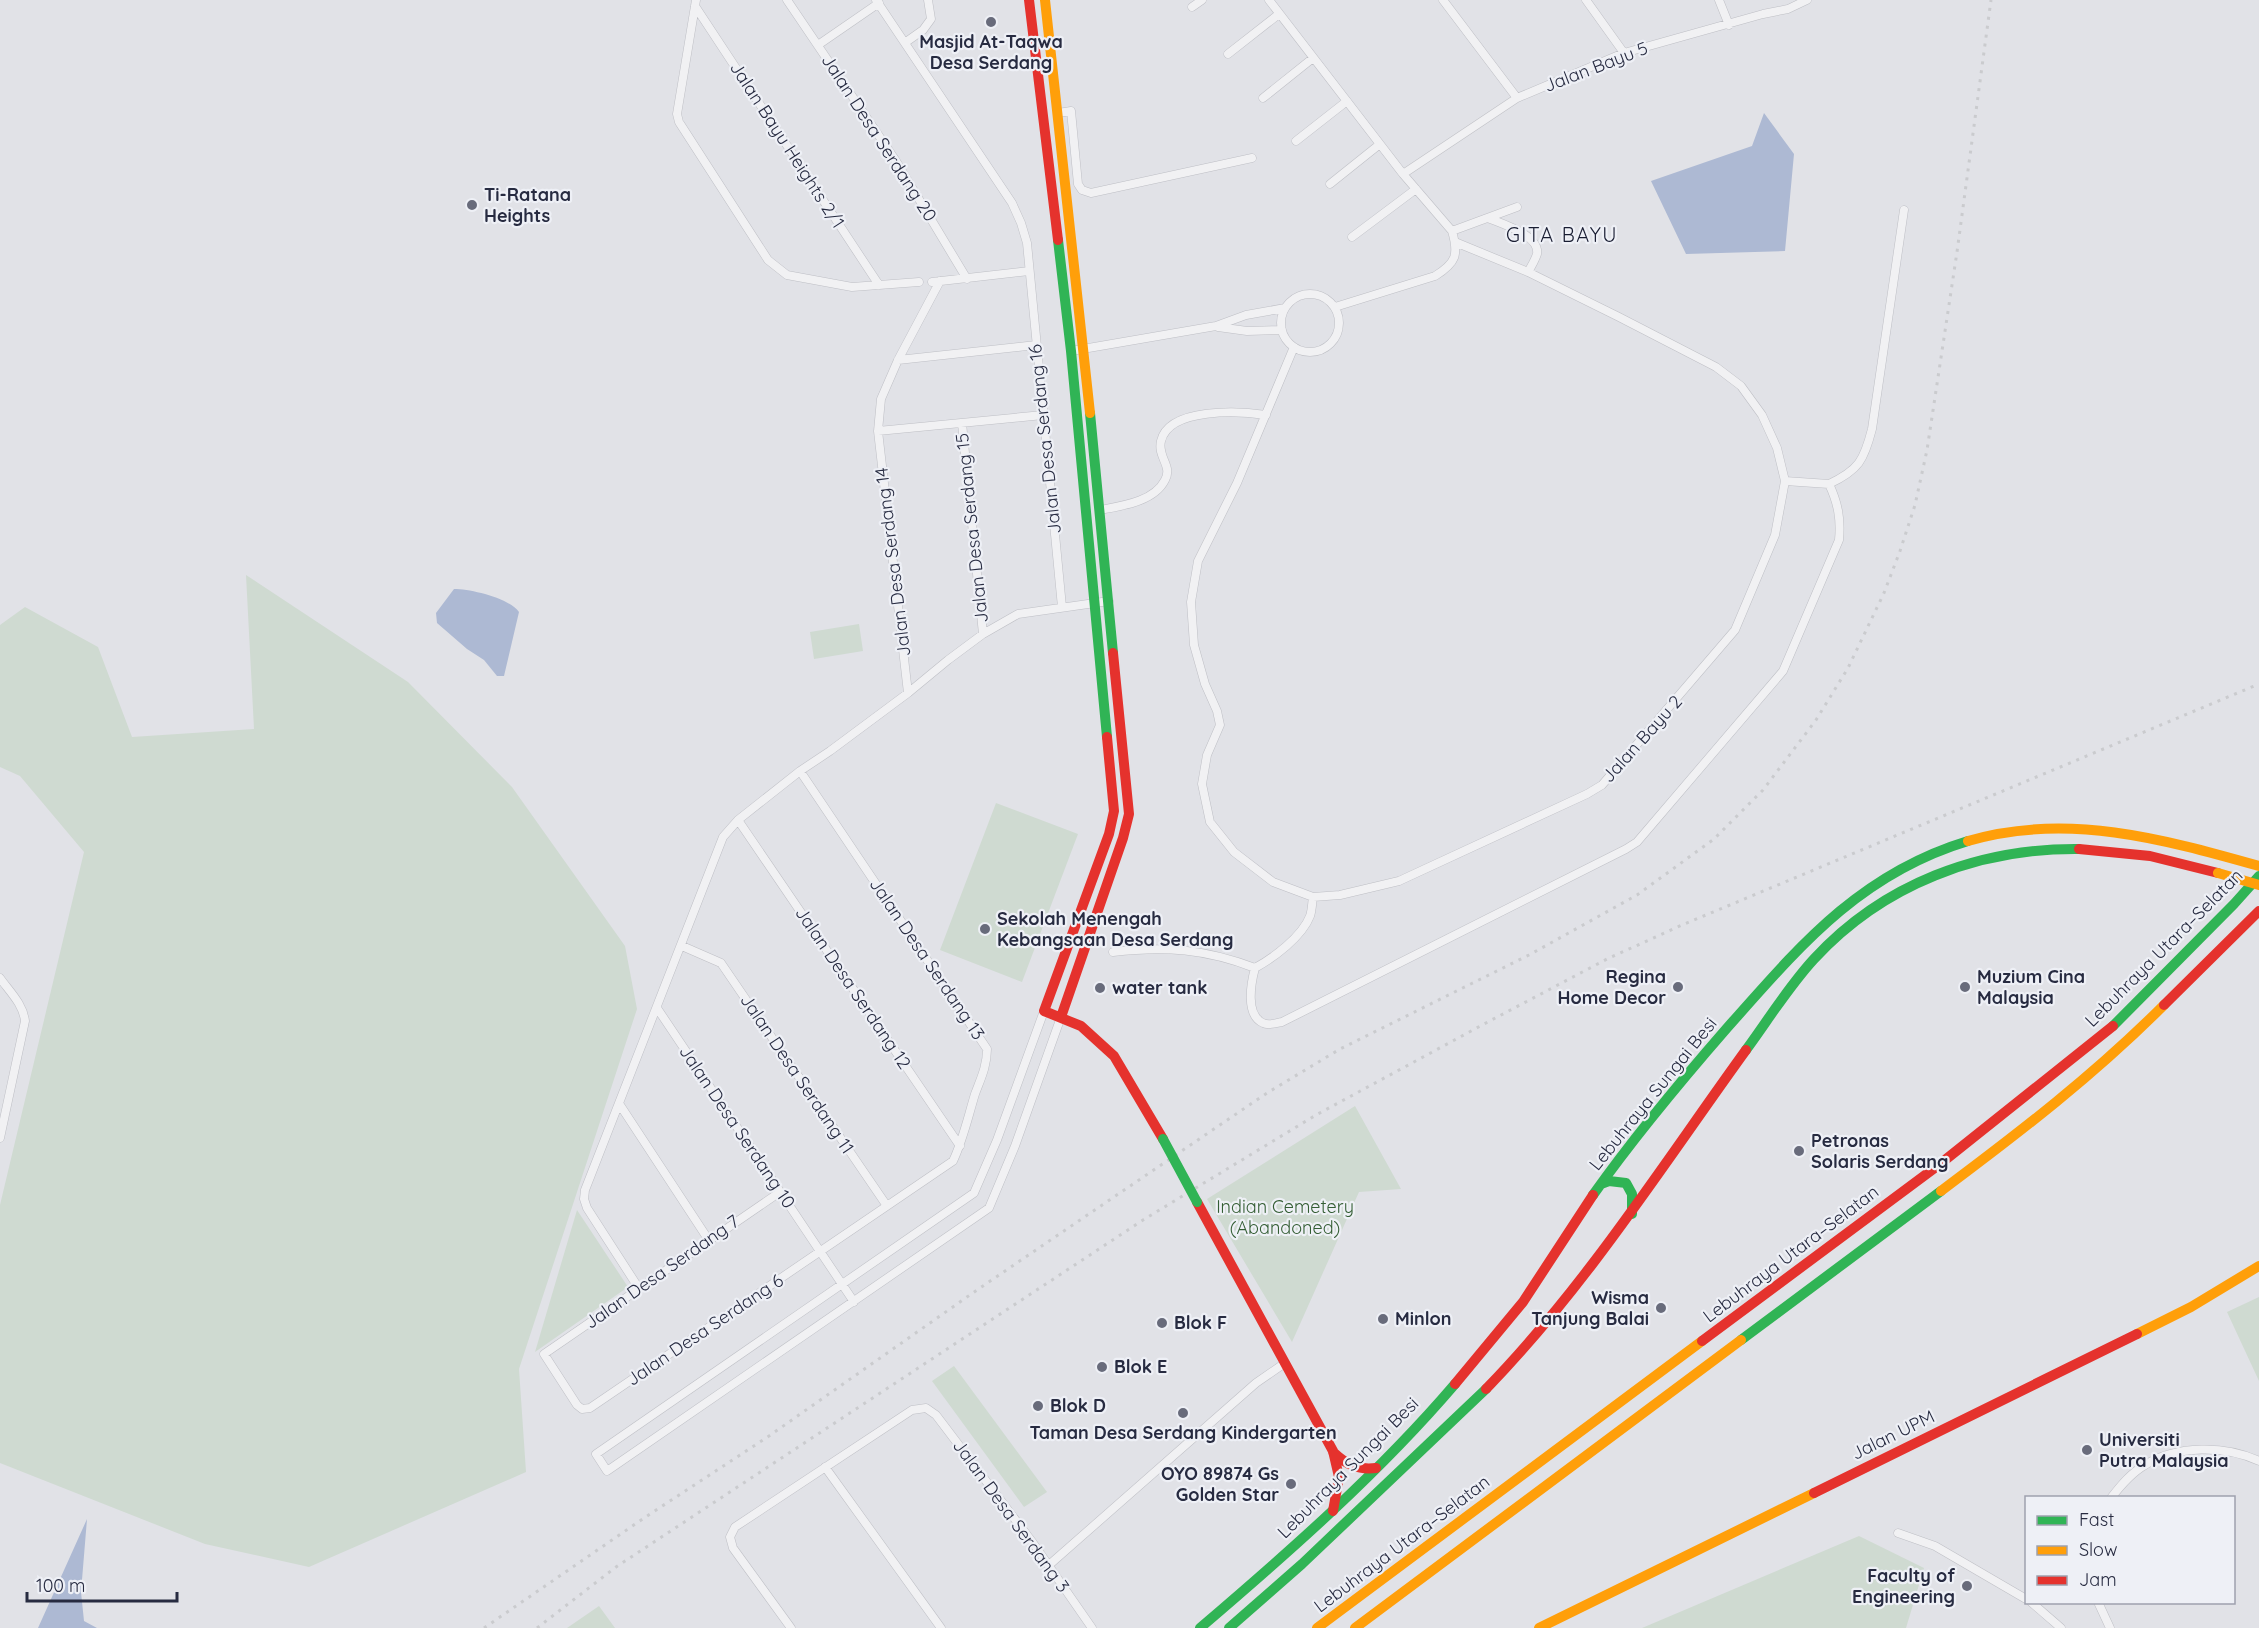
<svg xmlns="http://www.w3.org/2000/svg" width="2259" height="1628" font-family="Quicksand,sans-serif">
<style>
.green{fill:#cfdad1}
.water{fill:#adb9d3}
.lines{fill:none;stroke-linecap:round;stroke-linejoin:round}
.street-casing{stroke:#bebfc5;stroke-width:9}
.street{stroke:#f1f1f3;stroke-width:8}
.fast{stroke:#30b455;stroke-width:10}
.slow{stroke:#ff9f0a;stroke-width:10}
.jam{stroke:#e5322d;stroke-width:10}
.rail{stroke:#cacbce;stroke-width:3;stroke-dasharray:3 6;stroke-linecap:butt}
.fast-bridge{stroke:#30b455;stroke-width:10}
.slow-bridge{stroke:#ff9f0a;stroke-width:10}
.poi-dot{fill:#686b7b;stroke:#eef0f6;stroke-width:2}
.labels{text-anchor:middle;stroke-width:4.5;stroke-linejoin:round;paint-order:stroke}
.poi-label{font-size:18px;font-weight:bold;fill:#272b41;stroke:#eef0f6;text-anchor:start}
.street-label{font-size:18px;fill:#272b41;stroke:#eef0f6}
.park-label{font-size:18px;fill:#335d33;stroke:#eef0f6}
.neighbourhood-label{font-size:20px;letter-spacing:1.5px;fill:#191d32;stroke:#eef0f6}
</style>
<rect width="100%" height="100%" fill="#e1e2e7"/>
<path class="green" d="M246 575 408 682 512 787 625 946 637 1009 519 1369 526 1472 309 1567 205 1544 0 1463V1205L84 852 20 776 0 767V625L25 607 98 647 132 737 254 729Z
M859 624 863 651 814 659 810 632Z
M996 803 1078 834 1022 982 940 950Z
M1355 1106 1401 1189 1359 1192 1292 1342 1207 1199Z
M577 1210 628 1287 535 1352Z
M2259 1297V1381L2227 1312Z
M954 1366 1047 1492 1024 1507 932 1381Z
M1859 1536 1924 1568 1906 1628H1642Z
M599 1606 615 1628H567Z"/>
<path class="water" d="M1764 113 1794 154 1785 251 1686 254 1651 181 1752 146Z
M454 589C471 589 509 598 519 612L504 676H497L484 660 467 649 437 623 436 613Z
M87 1519 81 1592 84 1621 97 1628H38Z"/>
<g class="lines">
<defs>
<path id="street" d="M696 0 677 114 679 122 768 260 787 275 852 287 919 282
M787 0 896 161 967 279
M876 0 1012 203 1021 223 1027 243 1062 607
M1269 0 1403 174 1452 231C1459 255 1456 263 1435 276L1335 307
M1443 0 1517 98
M1586 0 1624 53
M1719 0 1729 25
M695 6 879 285
M1192 7 1202 0
M906 42 923 30 931 19 928 0
M818 45 879 3
M1228 54 1279 14
M1263 98 1313 58
M1058 113 1071 111 1078 184 1082 190 1091 193 1252 158
M1296 141 1347 101
M1403 174 1517 98 1624 53 1763 14 1788 9 1807 0
M1330 184 1380 144
M1488 218C1502 224 1540 235 1537 254 1535 260 1531 267 1528 272
M1452 231 1517 207
M1352 237 1416 189
M932 282 1029 271
M1281 323a29 29 0 1 1 58 0a29 29 0 1 1-58 0Z
M1218 327 1247 331 1282 330
M1294 347 1237 483 1198 561 1191 602 1194 645 1205 684 1217 711 1220 725 1207 755 1202 784 1210 822 1234 852 1273 882 1313 897 1340 895 1399 881 1587 794 1602 785 1735 630 1775 535 1785 481 1777 448 1762 415 1741 386 1716 367 1619 317 1528 272 1455 242
M1071 351 1216 326 1246 315 1285 308
M898 360 1036 345
M962 423 983 634
M878 431 1043 415
M1829 484C1859 470 1864 460 1872 429L1904 210
M1100 510C1121 506 1154 502 1165 480 1173 466 1157 457 1161 441 1169 407 1240 411 1266 415
M908 693 878 431 881 399 898 360 940 281
M738 820 960 1146
M682 946 721 963 887 1206
M1113 952C1165 946 1206 949 1255 968 1273 958 1302 937 1310 916 1312 911 1312 903 1313 897
M1255 968C1251 983 1245 1015 1263 1023 1269 1026 1277 1023 1282 1022L1626 849 1637 842 1783 671 1839 540C1841 519 1838 503 1829 484L1785 481
M0 978C10 992 23 1004 25 1021L0 1138
M657 1008 854 1302
M1044 1011 997 1140 974 1193 596 1454 607 1471 989 1208 1015 1146 1061 1017
M620 1105 708 1239
M780 1192 544 1354 577 1405 582 1409 590 1408 953 1161C963 1140 968 1117 975 1094 981 1078 987 1066 987 1049L800 771
M638 1287 587 1208 584 1199 585 1190 723 837 738 820 800 771 830 751 908 693 948 660 983 634 1018 614 1109 601
M825 1467 941 1628
M2111 1498C2121 1485 2131 1473 2145 1465 2177 1445 2225 1445 2259 1461
M1898 1533 1935 1546 2026 1599
M1049 1565 1256 1383 1285 1363
M2031 1602 2061 1628
M2098 1602 2110 1628
M791 1628 733 1548 730 1537 735 1527 912 1410 926 1408 936 1415 1033 1543 1092 1628"/>
</defs>
<use href="#street" class="street-casing"/>
<use href="#street" class="street"/>
<path class="fast" d="M1058 240 1071 351 1107 737
M1090 413 1113 653
M2113 1026 2234 904 2259 876
M1746 1050C1768 1020 1789 986 1814 959 1883 884 1979 848 2079 849
M1601 1184 1609 1181 1626 1183 1632 1194V1214
M1593 1195C1634 1137 1680 1082 1727 1028 1799 947 1859 874 1968 841
M1741 1340 1941 1191
M1200 1628C1289 1552 1379 1473 1455 1384
M1229 1628 1302 1564 1486 1389"/>
<path class="slow" d="M1045 0 1090 413
M1968 841C2067 812 2163 839 2259 866
M1941 1191C2020 1132 2094 1075 2164 1005
M2137 1334 2191 1307 2259 1266
M1317 1628 1702 1341
M1355 1628 1741 1340
M1539 1628 1814 1493"/>
<path class="jam" d="M1029 0 1058 240
M1107 737 1114 811 1109 834 1044 1011 1081 1026 1114 1056 1163 1139
M2079 849 2150 856 2218 873
M2164 1005 2259 911
M1061 1017 1123 838 1129 814 1113 653
M1197 1202 1333 1451 1339 1477 1333 1511
M1702 1341 1940 1164 2113 1026
M1455 1384 1523 1302 1593 1195
M1486 1389C1586 1286 1662 1166 1746 1050
M1333 1452C1347 1465 1357 1470 1376 1468
M1814 1493 2137 1334"/>
<path class="rail" d="M484 1628 644 1518 769 1436 977 1290 1267 1093 1340 1049 1529 955 1637 895 1714 839 1763 790 1816 720 1848 668 1884 593 1900 551 1915 505 1927 450 1957 252 1991 0
M537 1628 616 1567 1143 1220 1316 1115 1484 1024 1607 959 1682 925 2259 684"/>
<path class="fast-bridge" d="M1163 1139 1197 1202"/>
<path class="slow-bridge" d="M2218 873 2259 885"/>
</g>
<g class="poi-dot">
<circle cx="991" cy="22" r="6"/>
<circle cx="472" cy="205" r="6"/>
<circle cx="985" cy="929" r="6"/>
<circle cx="1678" cy="987" r="6"/>
<circle cx="1965" cy="987" r="6"/>
<circle cx="1100" cy="988" r="6"/>
<circle cx="1799" cy="1151" r="6"/>
<circle cx="1661" cy="1308" r="6"/>
<circle cx="1383" cy="1319" r="6"/>
<circle cx="1162" cy="1323" r="6"/>
<circle cx="1102" cy="1367" r="6"/>
<circle cx="1038" cy="1406" r="6"/>
<circle cx="1183" cy="1413" r="6"/>
<circle cx="2087" cy="1450" r="6"/>
<circle cx="1291" cy="1484" r="6"/>
<circle cx="1967" cy="1586" r="6"/>
</g>
<g class="labels">
<g class="poi-label">
<text x="991" y="48" text-anchor="middle">Masjid At-Taqwa<tspan x="991" dy="21">Desa Serdang</tspan></text>
<text x="484" y="201">Ti-Ratana<tspan x="484" dy="21">Heights</tspan></text>
<text x="997" y="925">Sekolah Menengah<tspan x="997" dy="21">Kebangsaan Desa Serdang</tspan></text>
<text x="1666" y="983" text-anchor="end">Regina<tspan x="1666" dy="21">Home Decor</tspan></text>
<text x="1977" y="983">Muzium Cina<tspan x="1977" dy="21">Malaysia</tspan></text>
<text x="1112" y="994">water tank</text>
<text x="1811" y="1147">Petronas<tspan x="1811" dy="21">Solaris Serdang</tspan></text>
<text x="1649" y="1304" text-anchor="end">Wisma<tspan x="1649" dy="21">Tanjung Balai</tspan></text>
<text x="1395" y="1325">Minlon</text>
<text x="1174" y="1329">Blok F</text>
<text x="1114" y="1373">Blok E</text>
<text x="1050" y="1412">Blok D</text>
<text x="1183" y="1439" text-anchor="middle">Taman Desa Serdang Kindergarten</text>
<text x="2099" y="1446">Universiti<tspan x="2099" dy="21">Putra Malaysia</tspan></text>
<text x="1279" y="1480" text-anchor="end">OYO 89874 Gs<tspan x="1279" dy="21">Golden Star</tspan></text>
<text x="1955" y="1582" text-anchor="end">Faculty of<tspan x="1955" dy="21">Engineering</tspan></text>
</g>
<g class="street-label">
<text transform="translate(1596 67) rotate(-21)" y="6">Jalan Bayu 5</text>
<text transform="translate(879 138) rotate(57)" y="6">Jalan Desa Serdang 20</text>
<text transform="translate(787 145) rotate(57)" y="6">Jalan Bayu Heights 2/1</text>
<text transform="translate(1045 439) rotate(-96)" y="6">Jalan Desa Serdang 16</text>
<text transform="translate(972 528) rotate(-96)" y="6">Jalan Desa Serdang 15</text>
<text transform="translate(893 562) rotate(-97)" y="6">Jalan Desa Serdang 14</text>
<text transform="translate(1642 739) rotate(-48)" y="6">Jalan Bayu 2</text>
<text transform="translate(2164 948) rotate(-45)" y="6">Lebuhraya Utara–Selatan</text>
<text transform="translate(927 959) rotate(56)" y="6">Jalan Desa Serdang 13</text>
<text transform="translate(853 988) rotate(56)" y="6">Jalan Desa Serdang 12</text>
<text transform="translate(797 1074) rotate(56)" y="6">Jalan Desa Serdang 11</text>
<text transform="translate(1653 1094) rotate(-51)" y="6">Lebuhraya Sungai Besi</text>
<text transform="translate(737 1127) rotate(56)" y="6">Jalan Desa Serdang 10</text>
<text transform="translate(1791 1254) rotate(-37)" y="6">Lebuhraya Utara–Selatan</text>
<text transform="translate(662 1272) rotate(-35)" y="6">Jalan Desa Serdang 7</text>
<text transform="translate(705 1330) rotate(-34)" y="6">Jalan Desa Serdang 6</text>
<text transform="translate(1893 1435) rotate(-26)" y="6">Jalan UPM</text>
<text transform="translate(1348 1468) rotate(-45)" y="6">Lebuhraya Sungai Besi</text>
<text transform="translate(1011 1516) rotate(54)" y="6">Jalan Desa Serdang 3</text>
<text transform="translate(1402 1544) rotate(-37)" y="6">Lebuhraya Utara–Selatan</text>
</g>
<g class="park-label">
<text x="1285" y="1213">Indian Cemetery<tspan x="1285" dy="21">(Abandoned)</tspan></text>
</g>
<g class="neighbourhood-label">
<text x="1562" y="242">GITA BAYU</text>
</g>
</g>
<rect x="2025" y="1496" width="210" height="108" fill="#eef0f6" stroke="#9ea1ae" stroke-width="1.5"/>
<rect x="2037" y="1516" width="30" height="9" fill="#30b455" stroke="#9ea1ae" stroke-width="1.5"/>
<text x="2079" y="1526" font-size="18" fill="#272b41">Fast</text>
<rect x="2037" y="1546" width="30" height="9" fill="#ff9f0a" stroke="#9ea1ae" stroke-width="1.5"/>
<text x="2079" y="1556" font-size="18" fill="#272b41">Slow</text>
<rect x="2037" y="1576" width="30" height="9" fill="#e5322d" stroke="#9ea1ae" stroke-width="1.5"/>
<text x="2079" y="1586" font-size="18" fill="#272b41">Jam</text>
<path d="M27 1592v9h150v-9" fill="none" stroke="#272b41" stroke-width="3"/>
<text x="36" y="1592" font-size="18" fill="#272b41" stroke="#eef0f6" stroke-width="4.5" paint-order="stroke">100 m</text>
</svg>
